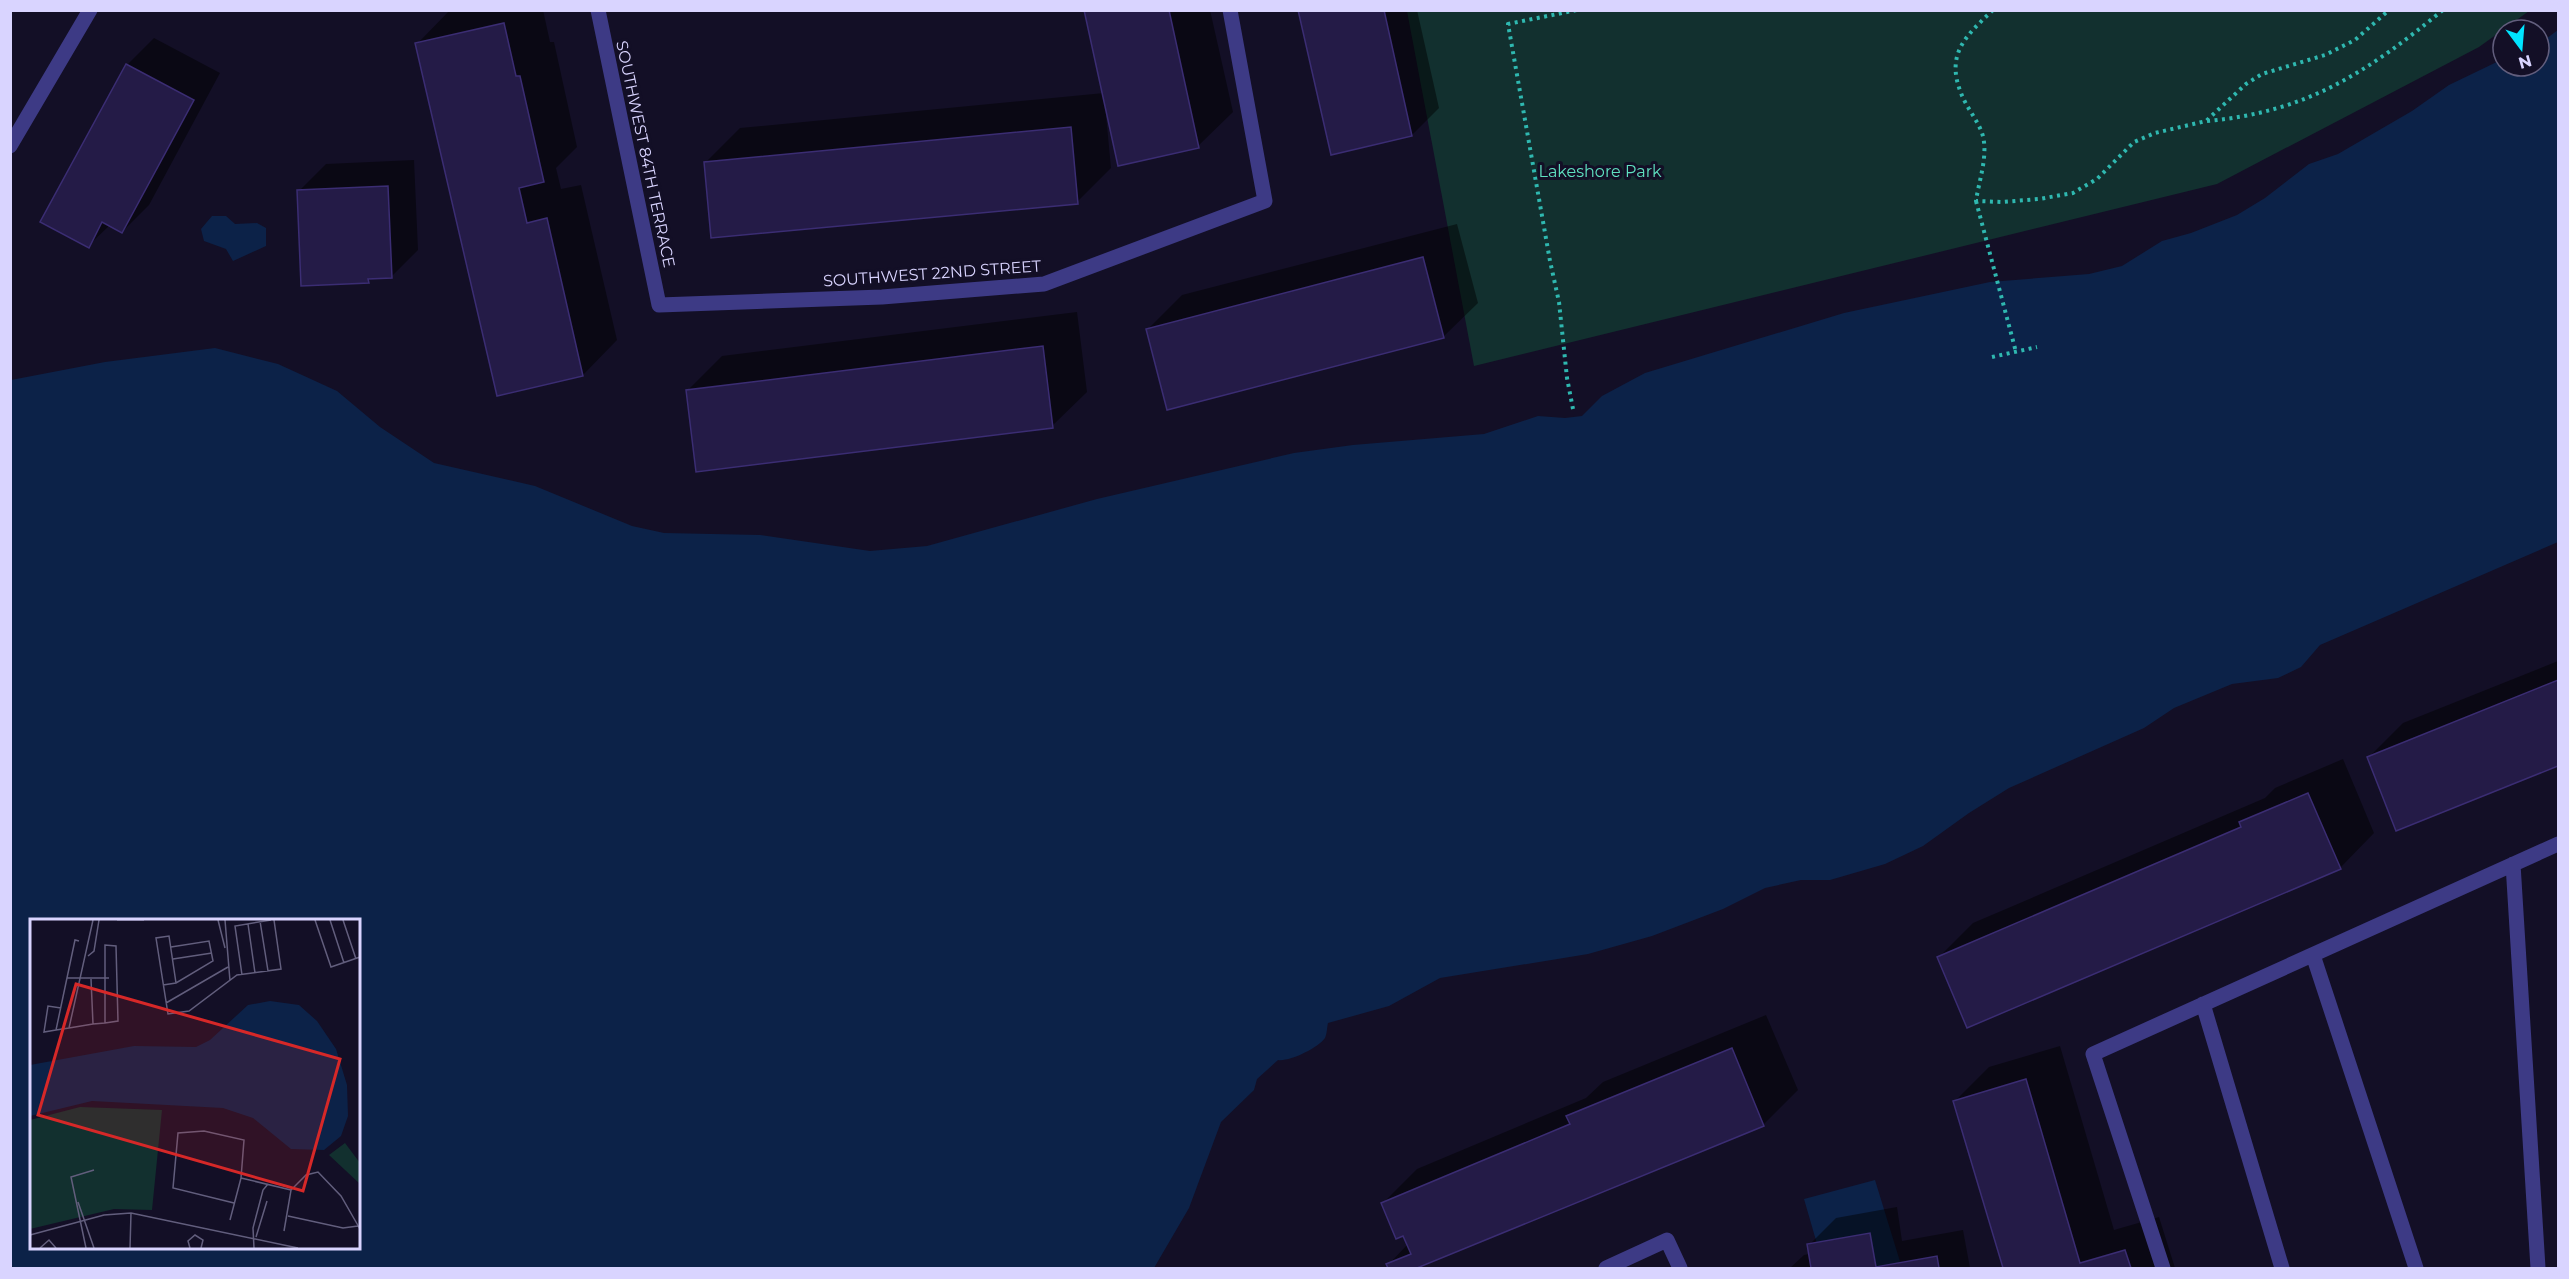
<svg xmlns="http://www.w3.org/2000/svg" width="2569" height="1279" font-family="Montserrat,sans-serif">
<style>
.green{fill:#12302f}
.water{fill:#0c2248;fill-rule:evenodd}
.shadow{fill:#0007}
.building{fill:#241b47;stroke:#3b2d73;stroke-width:1.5}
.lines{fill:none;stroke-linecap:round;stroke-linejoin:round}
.path{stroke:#2fb8b0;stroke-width:4;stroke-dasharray:3 4.5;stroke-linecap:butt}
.service{stroke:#3d3a85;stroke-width:15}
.minor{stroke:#3d3a85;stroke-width:15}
.labels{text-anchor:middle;stroke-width:6;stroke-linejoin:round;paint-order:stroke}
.street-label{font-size:16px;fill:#d9d4ff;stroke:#130f26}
.park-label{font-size:16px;fill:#5fe0c0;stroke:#130f26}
.inset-road{fill:none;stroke:#625e7d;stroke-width:1.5}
.view{fill:#d62828;fill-opacity:0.15;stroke:#d62828;stroke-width:3}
.inset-edge{fill:none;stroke:#d9d4ff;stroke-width:3}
</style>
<rect width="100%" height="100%" fill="#130f26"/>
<path class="green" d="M1407 11V10L2529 11 2479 47 2217 184 1474 366Z"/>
<path class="water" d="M2558 30V542L2320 645 2301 667 2278 678 2232 684 2174 708 2144 728 2009 788 1969 813 1923 846 1885 864 1830 880H1801L1765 888 1723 909 1652 936 1588 954 1440 978 1389 1006 1328 1023C1327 1027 1327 1034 1325 1038 1318 1048 1289 1062 1278 1060L1257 1079 1254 1090 1221 1122 1189 1208 1154 1268H13L11 1264V380L105 362 215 348 278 364 337 391 380 427 434 463 535 486 632 526 664 533 760 535 870 551 927 546 1097 499 1294 453 1353 445 1484 434 1538 416 1565 418 1582 416 1602 396 1645 373 1844 313 1990 282 2089 274 2122 266 2162 241 2191 233 2237 215 2265 198 2309 164 2338 154 2412 111 2449 85 2503 59V66H2539V44ZM32 920H358V1248H32Z
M212 216H226L235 224 257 223 266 228V246L233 261 226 249 204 241 201 229Z
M1875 1180 1902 1268H1824L1804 1199Z"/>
<path class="shadow" d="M450 10H543L550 42H554L577 147 556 168 561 189 581 185 617 340 583 375 417 44Z
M1086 10H1210L1233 112 1198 146 1106 115 1111 168 1077 202 706 162 740 128 1104 93Z
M1299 10H1417L1439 108 1412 135Z
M154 38 220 73 149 205 122 232 110 225 88 246 127 65Z
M414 160 418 250 391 277 372 278 368 281 299 191 326 164Z
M1457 224 1478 303 1443 337 1148 329 1182 295Z
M1077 312 1087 392 1052 426 688 390 722 356Z
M2558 661V764L2397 829 2368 758 2403 723Z
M2343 759 2374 833 2340 868 1939 957 1973 923 2265 798 2275 788Z
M1766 1015 1798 1090 1763 1125 1413 1268H1389L1388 1265 1408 1244 1383 1203 1417 1169 1586 1098 1603 1082Z
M2060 1046 2114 1230 2159 1217 2175 1268H2005L1955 1101 1989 1067Z
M1897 1207 1902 1241 1963 1230 1970 1268H1790L1804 1255 1810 1254 1809 1245 1836 1218Z"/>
<path class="building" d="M1084 10H1169L1199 148 1118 166Z
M1298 10H1384L1412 136 1331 155Z
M504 23 516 76H520L544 182 519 188 527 223 547 218 583 376 497 396 415 43Z
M126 64 194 100 122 233 102 222 89 248 40 222Z
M1071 127 1078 204 711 238 704 162Z
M388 186 392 278 368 279 369 283 301 286 297 190Z
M1423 257 1444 338 1167 410 1146 329Z
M1043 346 1053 428 696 472 686 390Z
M2558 680V766L2396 831 2367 757Z
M2308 793 2341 869 1967 1028 1937 957 2241 827 2239 822Z
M1732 1048 1764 1126 1417 1268H1388L1386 1264 1411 1254 1403 1236 1396 1239 1381 1203 1570 1124 1566 1116Z
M2026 1079 2080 1263 2125 1250 2131 1268H2003L1953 1101Z
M1870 1233 1876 1267 1937 1256 1939 1268H1811L1807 1244Z"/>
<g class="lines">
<path class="path" d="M1993 10C1967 35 1945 53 1961 93 1966 107 1977 119 1982 133 1989 154 1979 180 1976 201L2002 202 2039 199 2073 193 2097 179 2134 142 2155 133 2206 121 2246 84 2262 74 2325 55 2355 40 2389 10
M2207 121C2308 112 2367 72 2443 10
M1976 201 2016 352
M1992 357 2037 347
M1573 409 1567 378 1559 302 1550 261 1508 24 1577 10"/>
<path class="service" d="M2513 864 2538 1268
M2313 955 2416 1268
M2203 1004 2282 1268
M1606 1268 1667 1240 1680 1268
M2163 1268 2093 1054 2558 844"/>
<path class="minor" d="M598 10 659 305 882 297 1044 284 1265 201 1230 10
M10 146 90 10"/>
</g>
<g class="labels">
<g class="street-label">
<text transform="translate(646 154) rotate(78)" y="6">SOUTHWEST 84TH TERRACE</text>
<text transform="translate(932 273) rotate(-4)" y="6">SOUTHWEST 22ND STREET</text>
</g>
<g class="park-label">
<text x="1600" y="177">Lakeshore Park</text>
</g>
</g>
<g transform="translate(30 919)">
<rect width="330" height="330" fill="#130f26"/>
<path d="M50 188 132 191 122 291 84 290 0 310V201ZM315 224 330 244V265L299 236Z" fill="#12302f"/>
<path d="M240 82 269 86 287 102 306 130 317 166 318 197 311 217 294 231 261 230 223 199 193 189 62 182 0 197V146L104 127 166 128 180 121 218 86Z" fill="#0c2248"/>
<path class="inset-road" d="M87 1H114M188 1 195 29M195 1 200 62M285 1 301 48 330 38M300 1 314 44M313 1 326 40M230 2 238 52M218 5 225 54M58 37 64 32 69 1M143 40 182 34M212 56 205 7 241 1M37 59H79M61 60 63 105M146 64 139 17 126 19 138 95 159 92 207 56 251 50 244 1M133 66 146 64 183 42 179 22 141 28M136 84 198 48M31 89 18 87 14 113 26 111 39 109 63 105 75 104 88 102 86 27 75 26V104M39 109 63 1M26 111 45 21 49 22M211 259 261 271M48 283 64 329M258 297 313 309 328 307M200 301 211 259 214 221 174 212 148 214 143 269 204 284M254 312 261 271 276 256 288 253 311 277 330 310M0 316 74 296 101 294 268 329M226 318 237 282M10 329 19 321 26 329M56 329 41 258 64 251M100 329 101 294M160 329 158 322 165 316 173 321 171 329M224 329 223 309 233 271 238 265"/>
<path class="view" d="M46 65 310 140 273 272 8 196Z"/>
<rect width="330" height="330" class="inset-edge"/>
</g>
<rect width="2569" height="1279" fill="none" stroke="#d9d4ff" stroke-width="24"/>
<g transform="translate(2521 48) rotate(164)"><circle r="28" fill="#130f26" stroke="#625e7d" stroke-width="1.5"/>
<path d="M0-4.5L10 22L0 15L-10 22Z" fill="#00e5ff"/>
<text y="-9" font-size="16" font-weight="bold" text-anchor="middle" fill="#d9d4ff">N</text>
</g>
</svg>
